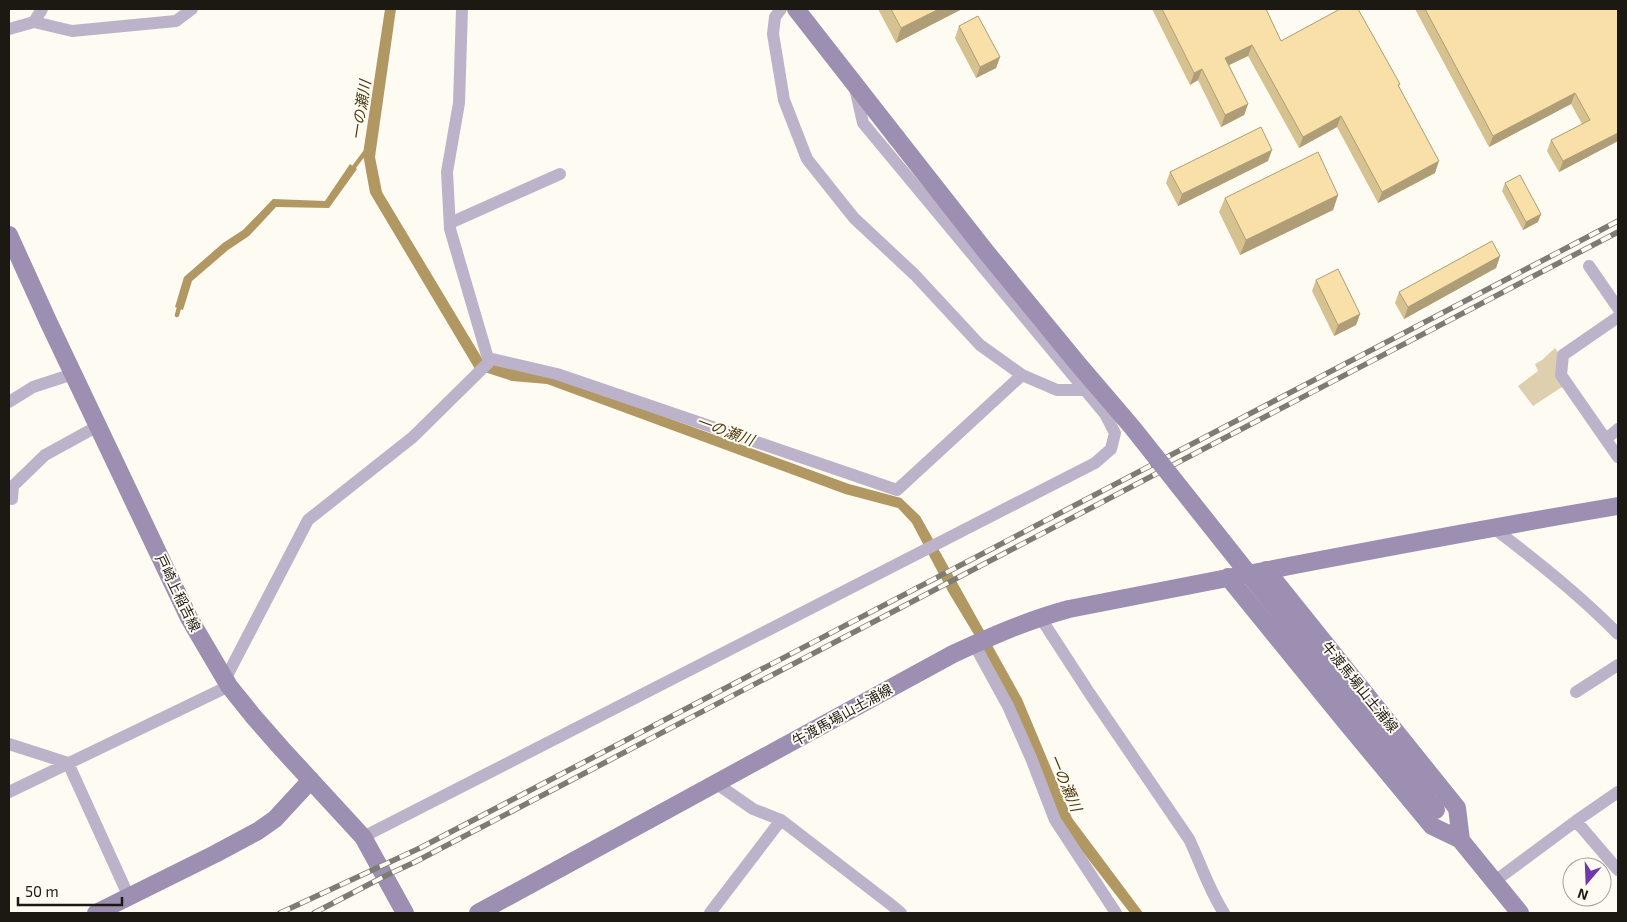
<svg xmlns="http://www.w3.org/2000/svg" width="1627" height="922" font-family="'Exo 2','Noto Sans JP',sans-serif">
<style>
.green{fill:#decfae}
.water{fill:#b19863}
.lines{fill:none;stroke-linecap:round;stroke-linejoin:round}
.stream{stroke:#b19863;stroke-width:4.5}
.street{stroke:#bcb3ca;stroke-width:12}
.secondary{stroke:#9d8fb2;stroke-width:18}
.rail-casing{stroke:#7e7b74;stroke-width:5.5}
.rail{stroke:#fefbf3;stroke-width:4;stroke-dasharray:11;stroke-linecap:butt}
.secondary-bridge{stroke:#9d8fb2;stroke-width:18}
.wall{fill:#d6c190}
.shaded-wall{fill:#ae9d76}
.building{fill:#f9e0a8;stroke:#ae9d76}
.labels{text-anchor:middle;stroke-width:4;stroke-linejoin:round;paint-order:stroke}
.street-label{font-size:14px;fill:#1b1912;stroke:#fefbf3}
.water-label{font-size:15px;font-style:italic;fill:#4d3b0f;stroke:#fefbf3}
</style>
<rect width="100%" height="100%" fill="#fefbf3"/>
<path class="green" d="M1555 348 1565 363 1562 387 1533 406 1518 386 1538 371 1535 364 1542 360Z"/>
<path class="water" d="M385 9H396L375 157 382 192 483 360 548 374 849 484 901 498 920 516 1022 699 1072 818 1143 913H1130L1061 824 984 651 949 593 912 523 898 508 845 494 547 384 512 381 475 369 370 193 363 154Z
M350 164 357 169 329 208 276 207 249 236 228 250 192 281 183 310 175 307 184 277 223 243 243 230 273 199 325 201Z"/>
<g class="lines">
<path class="stream" d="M351 171 366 151
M177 315 180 304"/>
<path class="street" d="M781 9 775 17 773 34 784 100 807 159 854 218 915 275 980 345 1022 375 1057 390H1086
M34 22 72 31 176 21 192 9
M9 29 34 22 42 9
M450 223 560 174
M1589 266 1618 308
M1618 317 1563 355 1561 375 1618 457
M488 358 557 374 897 490 1022 375
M9 402 33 387 73 374
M1606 439 1618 429
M12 499 13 486 45 455 98 426
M1492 527C1536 560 1580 595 1618 634
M1040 617 1090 694 1189 839C1201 864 1209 890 1224 913
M974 644 1008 706 1031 758 1055 820 1116 913
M223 677 229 672 308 520 413 437 489 362 450 229 447 172 459 103 462 9
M1576 692 1618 665
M9 744 68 763 129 897
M717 784 753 809 781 820 894 907 901 913
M9 792 229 686
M1576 821 1618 870
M363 837 1095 463 1111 449 1115 433 1105 414 863 123 855 88
M1495 881 1576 821 1618 792
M710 913 781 820"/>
<path class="secondary" d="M796 9 896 137
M9 235 48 321 189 618 229 686 253 716 282 749 363 837 405 913
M1266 570 1457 808 1461 840
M1228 577 1345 721 1432 826 1461 840
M1454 832 1520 913
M96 913 215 854 258 831 275 819 311 780
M478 913 953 654C992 636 1028 620 1069 609 1252 573 1435 537 1618 506"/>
<defs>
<path id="rail" d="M280 913 420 848 1618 221
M314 913 385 876 415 862 1618 232"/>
</defs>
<use href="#rail" class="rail-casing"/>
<use href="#rail" class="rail"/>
<path class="secondary-bridge" d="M896 137 987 253 1078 364 1132 427 1436 810"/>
</g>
<path class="wall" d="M878 9H962L896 43Z
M1152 9H1266L1281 41 1400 84 1399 86 1435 173 1378 203 1337 127 1299 148 1248 56 1229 65 1248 104 1244 115 1221 127 1198 80 1190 85Z
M1415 9H1618V141L1559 172 1547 151 1551 140 1582 124 1571 104 1489 147Z
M959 26 1000 57 996 68 976 78 955 38Z
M1268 161 1178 206 1166 183 1170 172Z
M1505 183 1541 214 1538 222 1523 230 1502 191Z
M1338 195 1333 210 1240 255 1219 212 1225 198Z
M1500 256 1496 268 1404 319 1395 303 1399 292Z
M1316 280 1360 314 1356 325 1334 336 1312 291Z"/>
<path class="shaded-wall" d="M939 9H962L896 43 901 28Z
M1252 45 1248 56 1221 69 1225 58Z
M1000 57 996 68 976 78 980 67Z
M1202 69 1198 80 1190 85 1194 73Z
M1575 93 1571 104 1489 147 1493 136Z
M1248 104 1244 115 1221 127 1225 115Z
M1341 116 1337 127 1299 148 1303 137Z
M1618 133V141L1559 172 1563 161Z
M1272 150 1268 161 1178 206 1182 194Z
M1439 161 1435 173 1378 203 1382 192Z
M1338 195 1333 210 1240 255 1246 240Z
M1541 214 1538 222 1523 230 1526 222Z
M1500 256 1496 268 1404 319 1408 307Z
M1360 314 1356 325 1334 336 1338 325Z"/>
<path class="building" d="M891 9H939L901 28Z
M1162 9H1266L1281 41 1340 9H1358L1400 84 1398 85 1439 161 1382 192 1341 116 1303 137 1252 45 1225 58 1248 104 1225 115 1202 69 1194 73Z
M1425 9H1618V133L1563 161 1551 140 1590 120 1575 93 1493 136Z
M978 16 1000 57 980 67 959 26Z
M1261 127 1272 150 1182 194 1170 172Z
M1318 152 1338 195 1246 240 1225 198Z
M1520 175 1541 214 1526 222 1505 183Z
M1492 241 1500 256 1408 307 1399 292Z
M1338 269 1360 314 1338 325 1316 280Z"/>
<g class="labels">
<g class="street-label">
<text transform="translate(178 593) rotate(64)" y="5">戸崎上稲吉線</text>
<text transform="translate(1360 687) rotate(51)" y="5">牛渡馬場山土浦線</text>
<text transform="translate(842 715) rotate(-29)" y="5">牛渡馬場山土浦線</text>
</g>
<g class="water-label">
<text transform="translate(361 110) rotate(-81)" y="5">一の瀬川</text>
<text transform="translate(725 431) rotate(20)" y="5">一の瀬川</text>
<text transform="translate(1065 783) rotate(67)" y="5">一の瀬川</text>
</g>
</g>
<rect width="1627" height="922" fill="none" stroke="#1b1912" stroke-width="20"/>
<g transform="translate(1587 882) rotate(199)"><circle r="24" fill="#fefbf3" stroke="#a3a199"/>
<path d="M0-4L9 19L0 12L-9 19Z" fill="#7237ac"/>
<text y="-8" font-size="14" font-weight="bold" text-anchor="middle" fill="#1b1912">N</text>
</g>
<path d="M18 897v8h104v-8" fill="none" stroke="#1b1912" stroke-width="2.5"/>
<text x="25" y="897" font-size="15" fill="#1b1912" stroke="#fefbf3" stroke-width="4" paint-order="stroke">50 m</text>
</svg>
